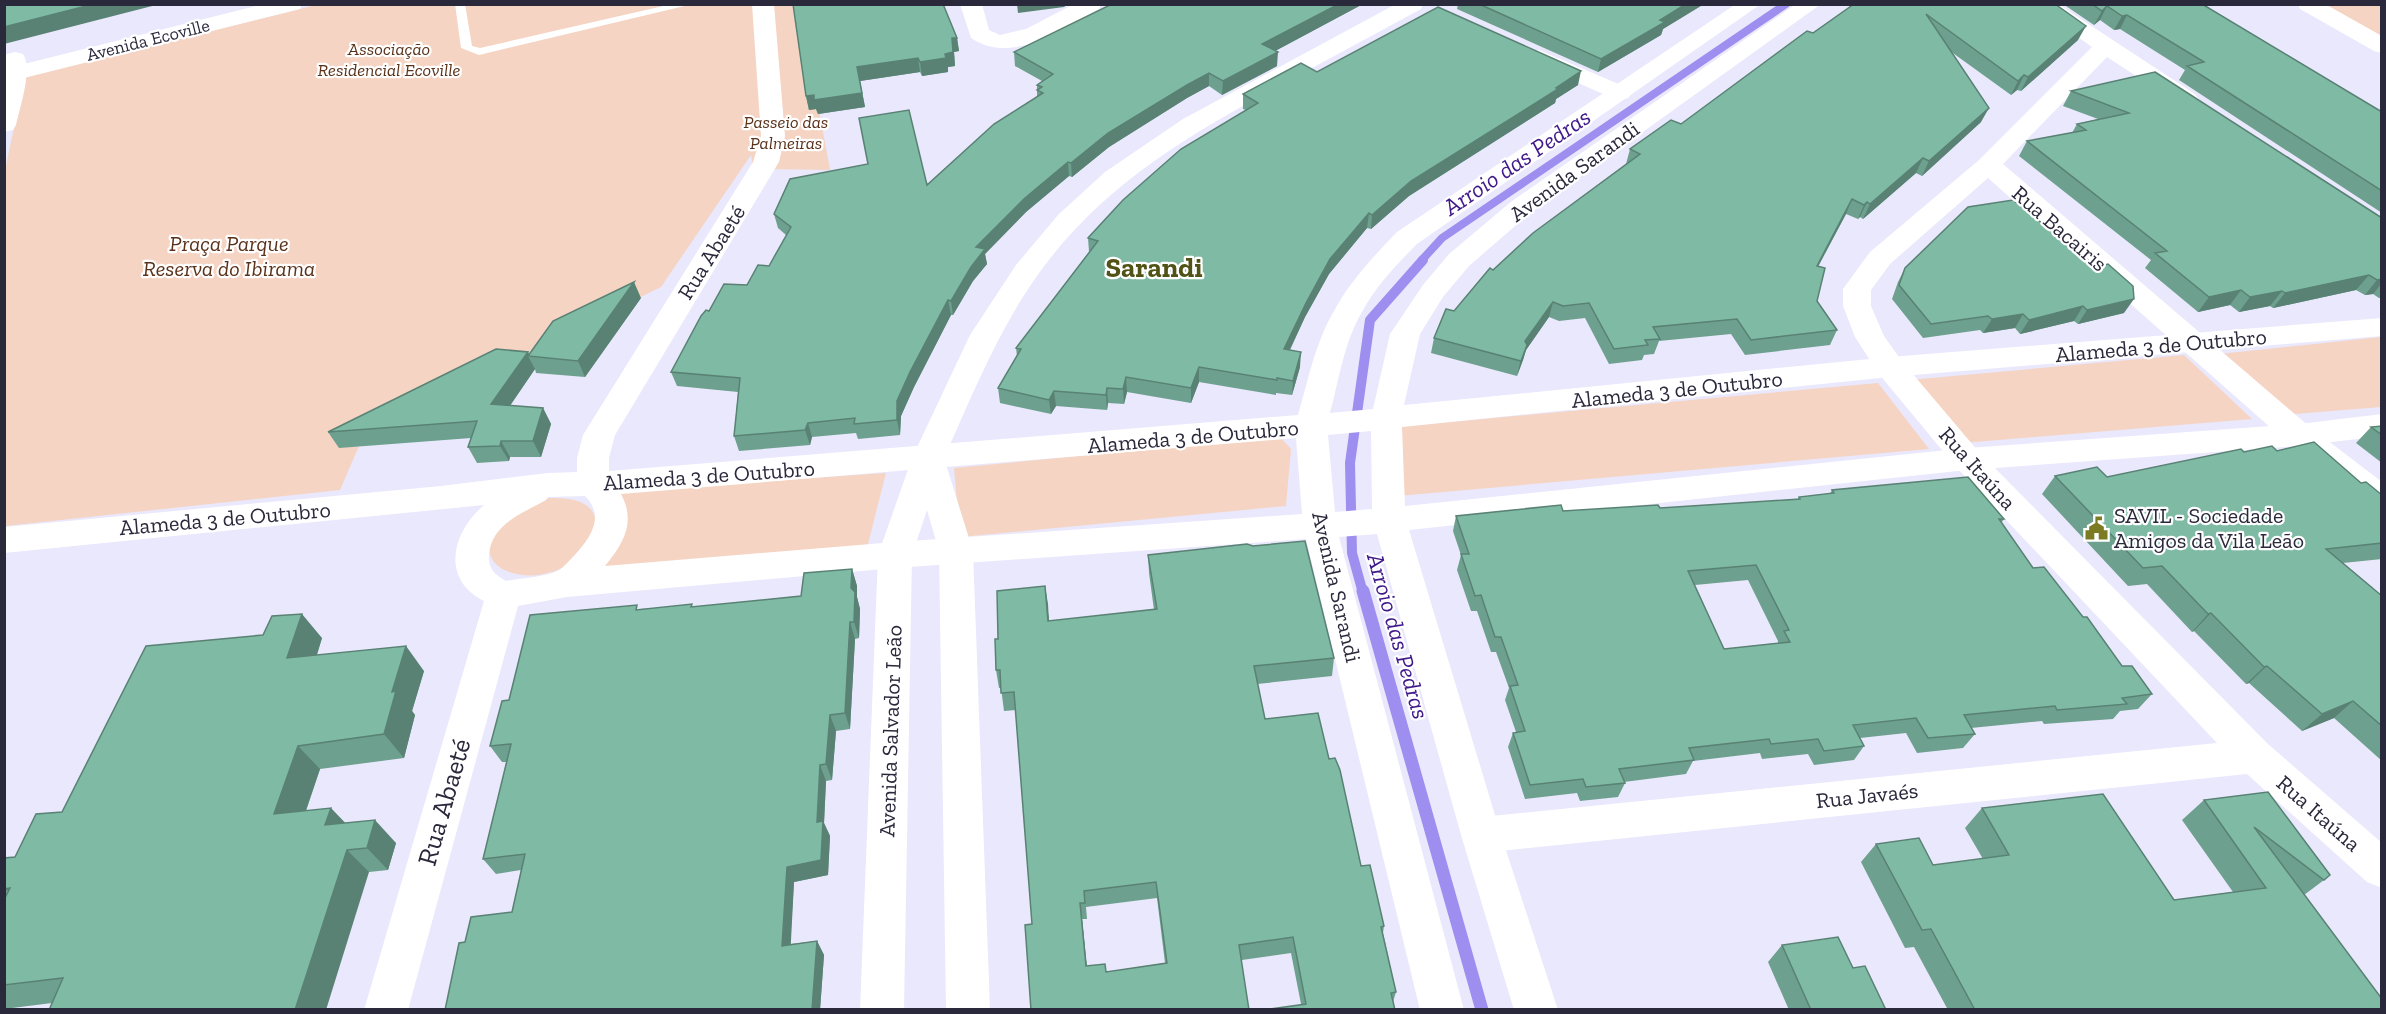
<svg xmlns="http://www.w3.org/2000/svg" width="2386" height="1014" font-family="'Zilla Slab',serif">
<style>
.green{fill:#f5d4c3}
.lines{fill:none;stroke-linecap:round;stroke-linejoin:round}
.stream-far2{stroke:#9e8eef;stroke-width:8}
.stream-far1{stroke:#9e8eef;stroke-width:10}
.stream{stroke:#9e8eef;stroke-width:13}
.service{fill:#fff;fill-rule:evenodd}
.minor{fill:#fff;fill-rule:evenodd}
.tertiary{fill:#fff;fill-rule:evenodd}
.wall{fill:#6da08e;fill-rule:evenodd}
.shaded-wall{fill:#598274}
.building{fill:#7fbaa5;stroke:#598274;stroke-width:1.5;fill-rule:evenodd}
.labels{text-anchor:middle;stroke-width:4.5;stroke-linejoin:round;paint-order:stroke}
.far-street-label{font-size:18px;fill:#2a283b;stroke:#fff}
.far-park-label{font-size:18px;font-style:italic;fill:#5a321a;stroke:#fff}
.street-label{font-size:22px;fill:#2a283b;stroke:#fff}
.park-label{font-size:22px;font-style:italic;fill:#5a321a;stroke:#fff}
.poi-label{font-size:22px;fill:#2a283b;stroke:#fff;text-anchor:start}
.water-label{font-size:24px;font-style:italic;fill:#3f188a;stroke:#fff}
.near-street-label{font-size:27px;fill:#2a283b;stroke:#fff}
.district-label{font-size:28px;font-weight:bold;fill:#515216;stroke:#fff}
</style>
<rect width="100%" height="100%" fill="#eae8fc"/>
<path class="green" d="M316 5H800L830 170 753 169 751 155 661 287 365 432 340 490 5 526 4 175 25 76Z
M2321 5H2381V38Z
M2381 337V407L2284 415 2219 354Z
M2184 355 2252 419 1963 443 1909 380Z
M1878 383 1929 449 1398 496 1395 427Z
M1280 437 1291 449 1286 506 960 537 954 468Z
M886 473 867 548 602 571 617 491Z
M550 498C575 498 598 501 597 532 587 543 577 556 565 566 559 571 547 573 539 575 514 578 478 567 493 535 502 515 530 503 550 498Z"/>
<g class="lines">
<path class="stream-far2" d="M1421 261 1442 238 1786 4"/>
<path class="stream-far1" d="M1363 593 1352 553 1350 463 1370 320 1423 260"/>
<path class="stream" d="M1363 591 1482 1010"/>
<path class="service" d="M455 4H465L472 46 480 48 672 4H693L479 55 461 48Z"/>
<path class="minor" d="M960 4H982L989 30 1000 35 1026 29 1074 4H1101L1099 9C1062 29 1012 66 971 38Z
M1396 4H1423L1421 9C1373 35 1325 61 1277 87 1184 138 1100 187 1037 276 997 332 972 396 944 458L973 551 990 1010H946L939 551 927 510 912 555 904 1010H860L878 555 912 458 970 335 1016 265 1058 215 1105 172 1183 119Z
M2032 4H2058L2195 94 2199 99 2195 104 2187 106 2179 104 2107 57 2003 164 2310 427 2382 482V512L2370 509 2288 443 1988 178 1890 264 1871 290V306L1884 336 1901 360 1978 451 2268 744 2382 843V888L2367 882 2247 774 1481 853 1467 848 1461 835 1467 822 1481 817 2217 743 1956 467 1879 374 1855 337 1843 306V289L1870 252 1979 160 2092 47Z
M2298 4H2325L2382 36V53L2374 51 2300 9Z
M1539 50 1628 88 1632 93 1628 98 1620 100 1612 98 1531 62 1528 57 1531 52Z
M15 52 23 54C33 68 20 108 16 125L13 130 4 132V58L7 54Z"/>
<path class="tertiary" d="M264 4H302L300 9 4 83V69Z
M752 4H774L785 136 779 162 615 435 609 458V471L1298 415C1308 381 1315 343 1334 311 1350 281 1374 256 1397 232L1736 4H1761L1417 244C1396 265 1376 286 1362 312 1344 342 1339 380 1330 413L1373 409 1390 334 1423 285 1449 254 1512 201 1796 4H1821L1530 213 1469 266 1443 297 1420 334 1404 405 1890 357 2382 318V336L1890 377 1402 427 1405 506 1967 448 2299 424 2382 414V436L2299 446 1967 470 1409 530 1501 835 1558 1010H1514L1461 835 1377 534 1339 537 1464 1010H1420L1306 539 895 568 567 597 518 606 408 1010H364L484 601C440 579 452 532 484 505L4 553V527L441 486 548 473 577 472V458L583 435 753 162 761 136ZM1371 431 1372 509 1335 512 1328 435ZM1296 438 1302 514 895 542 605 566C624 543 636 522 621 494ZM585 496C607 518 588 541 571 559 567 563 562 569 557 571 545 577 520 578 506 581 495 575 488 569 489 555 491 524 523 513 546 500L548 497Z"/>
</g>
<path class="wall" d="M1363 4 1275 51 1277 66 1222 95 1209 86 1187 98 1109 147 1072 177 1069 176 1026 212 985 254 987 264 973 281 953 315H951L914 387 901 416 900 435 858 439 856 433 812 437 810 445 739 451 734 436 738 392 677 386 671 372 709 311 747 285 769 266 786 235 778 228 774 214 927 185 1037 97V85L1042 81 1015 66 1014 52Z
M1458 4H1704L1663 29 1661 35 1598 72 1457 9Z
M1854 4H2055L2078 40 2021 91 2017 90 2011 95 1950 51 1981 122 1922 176 1916 173 1863 219 1860 217 1858 219 1846 214 1818 267 1817 301 1837 330 1830 345 1745 355 1731 334 1659 341 1654 354 1644 355 1642 360 1609 364 1585 318 1559 321 1549 317 1526 350 1523 360 1517 376 1431 353 1434 338 1454 311 1493 270 1626 164 1630 149 1681 124Z
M2063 4H2202L2382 112V213L2179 80 2185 70 2120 29 2114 30 2100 20 2094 25Z
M957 38 959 51 954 52 955 66 948 67V72L922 76 920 72 860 81 865 107 818 114 816 109 809 110 806 96Z
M1317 72 1578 85 1556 99 1555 103 1409 196 1371 229 1367 228 1329 274 1305 317 1290 350 1300 367 1292 395 1276 393V395L1199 382 1191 403 1127 392 1124 404 1108 403 1107 410 1056 406 1051 414 1000 403 998 388 1017 356 1016 348 1089 252 1088 238 1246 110 1243 109V94Z
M2155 72 2382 218V298H2379L2373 294 2365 295 2356 290 2273 308 2270 306 2239 312 2230 305 2198 312 2145 268 2151 260 2019 156 2027 141 2072 133 2077 124 2098 119 2063 106 2071 91Z
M1905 268 2124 313 2078 324 2074 321 2020 334 2015 328 1983 333 1980 330 1923 338 1892 299 1898 282Z
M641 298 585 377 536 373 535 369 510 406 543 408 551 424 541 457H510L509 461 477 463 468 447 471 438 339 448 328 432 528 352 529 355Z
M2382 426V463L2356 443 2371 427Z
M2277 451 2361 483 2382 495V559L2343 563 2382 596V761L2334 718 2302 731 2249 683 2246 684 2194 631 2192 632 2147 584 2128 586 2042 494 2055 476 2107 477 2244 452Z
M1832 490 2004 519 2001 523 2033 568 2122 666 2152 694 2138 709 2120 711 2113 719 2044 724 2042 721 1971 728 1975 734 1963 748 1917 753 1906 733 1860 738 1864 746 1854 760 1814 765 1808 754 1762 759 1760 753 1693 761 1686 774 1624 782 1625 783 1618 797 1580 801 1577 793 1525 799 1508 747 1513 733 1516 732 1505 700 1509 688 1496 652H1491L1477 611H1471L1457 570 1461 555 1453 531 1456 516 1660 508 1798 499 1799 497 1830 494ZM1748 580 1778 641V643L1724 649 1695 585Z
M1148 555 1334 658 1332 676 1257 684 1265 719 1329 759 1361 866 1384 926 1383 933 1396 992 1393 1002 1301 1004 1291 953 1242 960 1031 1010 1032 924 1016 710 1004 711 1001 688H999L996 670 998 639 1045 586 1049 621 1154 610 1149 573ZM1157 898 1165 963 1106 972 1087 966 1082 919H1087L1086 907Z
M852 569 857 586V597L860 609 859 638 855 639 850 729 836 731 832 780 826 781 824 823 830 836 828 875 794 882 790 944 817 941 824 955 820 1010H445L465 942 512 912 521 870 496 874 483 859 507 762H502L490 746 509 700 639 609 693 607 801 596Z
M263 635 322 638 317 655 424 671 412 711 415 715 404 758 320 769 306 811 345 823 396 843 388 870 369 872 52 1003 4 1009V858L15 857 62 812Z
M2268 792 2324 880 2304 895 2382 1010H1948L1914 947 1905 948 1861 862 1876 844 1933 865 1983 859 1965 828 1982 808 2174 900 2233 892 2182 820 2204 800Z
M1782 945 1853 968 1886 1010H1789L1768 962Z"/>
<path class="shaded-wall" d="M94 4H160L4 44V27Z
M1017 4H1068L1064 7 1018 13Z
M1339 4H1363L1262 58V44Z
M1686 4H1704L1663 29 1661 35 1598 72 1601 59 1660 20Z
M2107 6 2100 20 2094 25 2102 11Z
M2127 15 2120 29 2114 30 2122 16Z
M2086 26 2078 40 2021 91 2028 77Z
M952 38H957L959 51 954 52 955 66 948 67V72L922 76 920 62Z
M1278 52 1277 66 1222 95 1223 81Z
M918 58 920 72 860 81 865 107 818 114 816 109 809 110 806 96 814 95 857 67Z
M1581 71 1578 85 1556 99 1555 103 1409 196 1371 229 1372 215 1411 181Z
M1209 73V86L1187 98 1109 147 1072 177 1071 163 1108 133 1187 85Z
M2024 75 2017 90 2011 95 2018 81Z
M1989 108 1981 122 1922 176 1929 161Z
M1923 158 1916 173 1863 219 1870 204Z
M1068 162 1069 176 1026 212 985 254 987 264 973 281 953 315 951 301 976 247 1025 198Z
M1852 199 1846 214 1810 281 1817 266Z
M1867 202 1860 217 1858 219 1864 205Z
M1369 213 1367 228 1329 274 1305 317 1283 364 1284 349 1306 303 1330 259Z
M2369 275 2356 290 2273 308 2285 293Z
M2382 279V283L2373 294 2365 295 2377 280Z
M634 282 641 298 585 377 578 361Z
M2241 290 2230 305 2198 312 2209 297Z
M2282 291 2270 306 2239 312 2250 297Z
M2134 299 2124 313 2078 324 2087 310Z
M948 300 951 315 914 387 901 416 900 435 897 420V401L910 372Z
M1553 302 1549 317 1526 350 1523 360 1517 376 1525 341Z
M2083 306 2074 321 2020 334 2029 320Z
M2023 314 2015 328 1983 333 1992 319Z
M528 352 530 356H528L535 369 500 420 491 404Z
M1301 352 1300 367 1292 395 1293 381Z
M1199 367V382L1191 403V388Z
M1126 377 1127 392 1124 404 1123 389Z
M1107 388 1108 403 1107 410 1106 395Z
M1054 391 1056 406 1051 414 1049 400Z
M543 408 551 424 541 457 533 441Z
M808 423 812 437 810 445 805 430Z
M501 441 510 457 509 461 500 446Z
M852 569 857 586V597L860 609 859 638 854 622 851 588Z
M1045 586 1048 604 1050 639 1048 621Z
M2211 613 2194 631 2192 632 2208 614Z
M302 614 322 638 308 682 287 658Z
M850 622 855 639 850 729 845 713Z
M406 646 424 671 412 711 415 715 404 758 384 734 392 692Z
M2267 666 2249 683 2246 684 2264 667Z
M2353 701 2334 718 2302 731 2322 714Z
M830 715 836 731 832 780 826 764Z
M298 746 320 769 297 836 274 814Z
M820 765 826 781 824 823 830 836 828 875 794 882 790 960 782 946 787 867 817 822Z
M331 808 353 831 325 825Z
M375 820 396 843 388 870 367 848Z
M347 850 369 872 326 1010H295Z
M1080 903 1082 919 1088 981 1086 966Z
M817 941 824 955 820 1010H812Z"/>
<path class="building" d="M4 4H94L4 27Z
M793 4H943L957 38H952L953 52 945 54 946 58 920 62 918 58 857 67 862 93 814 100V95L806 96Z
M1112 4H1339L1262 44 1278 52 1223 81 1209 73 1187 85 1108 133 1071 163 1068 162 1025 198 976 247 985 249 971 267 951 301 948 300 910 372 897 401V420L854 424 855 418 808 423 805 430 734 436 740 378 671 372 701 316 706 310 709 311 724 284 747 285 758 265 769 266 791 227 774 214 790 179 868 164 859 118 909 110 927 185 994 124 1043 93 1037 90 1042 87 1037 85 1053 74 1014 52Z
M1479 4H1686L1660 20 1665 22 1601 59Z
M1854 4H2055L2086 26 2028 77 2024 75 2018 81 1926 14 1989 108 1929 161 1923 158 1870 204 1867 202 1864 205 1852 199 1817 266 1825 268 1817 301 1837 330 1751 340 1737 319 1653 327 1660 339 1645 340 1648 345 1614 349 1589 303 1563 306 1553 302 1525 341 1527 345 1521 361 1434 338 1446 309 1454 311 1490 268 1493 270 1533 233 1640 154 1630 149 1671 120 1681 124 1807 31 1813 33Z
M2092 4H2202L2382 112V191L2187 66 2204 62 2127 15 2122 16 2107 6 2102 11Z
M1438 7 1581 71 1556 88 1558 89 1411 181 1372 215 1369 213 1330 259 1306 303 1284 349 1301 352 1293 381 1277 378V380L1199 367 1191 388 1126 377 1123 389 1107 388 1106 395 1054 391 1049 400 998 388 1021 349 1016 348 1098 241 1088 238 1123 200 1181 149 1258 103 1243 94 1301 63 1317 72Z
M2155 72 2382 218V279L2377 280 2369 275 2285 293 2282 291 2250 297 2241 290 2209 297 2155 253 2167 251 2027 141 2086 130 2077 124 2129 113 2071 91Z
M2013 200 2097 267 2108 264 2133 286 2134 299 2087 310 2083 306 2029 320 2023 314 1992 319 1988 316 1931 324 1899 285 1905 268 1968 207Z
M634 282 578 361 528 356 553 321Z
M496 349 528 352 491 404 543 408 533 441H501L500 446 468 447 477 421 328 432Z
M2382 426V435L2371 427Z
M2314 442 2361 483 2366 482 2382 495V543L2326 549 2382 596V726L2353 701 2322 714 2267 666 2264 667 2211 613 2208 614 2162 566 2143 568 2055 476 2097 467 2107 477 2241 449 2244 452 2272 446 2277 451Z
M1968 477 2004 519H1999L2033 568 2044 567 2083 617H2087L2122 666H2132L2152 694 2122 698 2127 704 2057 710 2055 706 1964 715 1975 734 1928 738 1916 718 1853 725 1864 746 1824 751 1818 739 1771 744 1769 739 1689 748 1694 760 1619 769 1625 783 1586 787 1583 779 1530 785 1513 733 1525 731 1510 686 1518 685 1501 637H1495L1481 595 1475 596 1461 554H1469L1456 516 1561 505 1563 511 1658 505 1660 508 1800 499 1799 497 1834 493 1832 490ZM1756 565 1789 630 1784 631 1790 642 1724 649 1688 571Z
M1305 541 1334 658 1254 666 1265 719 1318 713 1329 759 1335 758 1340 770 1361 866 1370 865 1384 926 1381 927 1396 992 1391 993 1395 1010H1262L1306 1004 1293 937 1239 945 1249 1010H1031L1025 925 1032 924 1014 692 1001 693 1000 670H996L995 639H998L997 591 1045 586 1048 621 1157 609 1148 555 1247 544 1253 546ZM1156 882 1167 963 1106 972 1105 964 1086 966 1080 903H1085L1084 891Z
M852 569 851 588 855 592 854 622H850L845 713 830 715 826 764 820 765 817 822 823 821 821 860 787 867 782 946 817 941 812 1010H445L459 943 465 942 471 917 512 912 525 854 483 859 511 744 490 746 502 701 509 700 530 615 637 605 636 610 692 604 691 607 801 596 804 573Z
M302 614 287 658 406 646 392 692 396 691 384 734 298 746 274 814 331 808 325 825 375 820 367 848 347 850 295 1010H49L63 978 4 985V900L10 888 4 889V858L15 857 36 814 62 812 146 646 263 635 272 616Z
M2268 792 2330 875 2324 880 2254 827 2382 999V1010H1975L1931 929 1922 930 1876 844 1919 838 1933 865 2009 855 1982 808 2103 794 2174 900 2266 888 2204 800Z
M1838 937 1853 968 1865 966 1886 1010H1811L1782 945Z"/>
<defs>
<symbol id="civic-bare" viewBox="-9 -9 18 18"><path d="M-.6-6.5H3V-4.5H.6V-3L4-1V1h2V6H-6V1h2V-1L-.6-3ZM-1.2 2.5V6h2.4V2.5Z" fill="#7a7b23" stroke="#fff" stroke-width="2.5" paint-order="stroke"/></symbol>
</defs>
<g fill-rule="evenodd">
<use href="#civic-bare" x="2080" y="512" width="33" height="33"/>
</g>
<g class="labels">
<g class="far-street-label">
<text transform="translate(148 40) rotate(-14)" y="6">Avenida Ecoville</text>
</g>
<g class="far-park-label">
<text x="389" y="55">Associação<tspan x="389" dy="21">Residencial Ecoville</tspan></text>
<text x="786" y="128">Passeio das<tspan x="786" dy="21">Palmeiras</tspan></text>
</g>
<g class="street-label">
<text transform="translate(1574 171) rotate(-36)" y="8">Avenida Sarandi</text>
<text transform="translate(2060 228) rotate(41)" y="8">Rua Bacairis</text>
<text transform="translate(711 252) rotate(-58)" y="8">Rua Abaeté</text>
<text transform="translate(2161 345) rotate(-5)" y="8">Alameda 3 de Outubro</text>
<text transform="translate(1677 389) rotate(-6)" y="8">Alameda 3 de Outubro</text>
<text transform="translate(1193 436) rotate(-5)" y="8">Alameda 3 de Outubro</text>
<text transform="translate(1978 468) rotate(48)" y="8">Rua Itaúna</text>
<text transform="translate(709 475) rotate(-4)" y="8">Alameda 3 de Outubro</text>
<text transform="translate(225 518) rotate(-5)" y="8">Alameda 3 de Outubro</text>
<text transform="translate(1337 587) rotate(77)" y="8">Avenida Sarandi</text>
<text transform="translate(890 731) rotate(-88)" y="8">Avenida Salvador Leão</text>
<text transform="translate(1867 795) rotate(-6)" y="8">Rua Javaés</text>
<text transform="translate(2319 813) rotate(41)" y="8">Rua Itaúna</text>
</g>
<g class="park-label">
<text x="229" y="251">Praça Parque<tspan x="229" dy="25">Reserva do Ibirama</tspan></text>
</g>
<g class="poi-label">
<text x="2114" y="523">SAVIL - Sociedade<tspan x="2114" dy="25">Amigos da Vila Leão</tspan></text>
</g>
<g class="water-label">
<text transform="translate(1517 162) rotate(-34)" y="8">Arroio das Pedras</text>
<text transform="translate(1398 636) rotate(74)" y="8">Arroio das Pedras</text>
</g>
<g class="near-street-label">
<text transform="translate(444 802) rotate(-74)" y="9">Rua Abaeté</text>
</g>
<g class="district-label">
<text x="1154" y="277">Sarandi</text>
</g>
</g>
<rect width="2386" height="1014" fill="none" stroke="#2a283b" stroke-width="12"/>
</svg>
